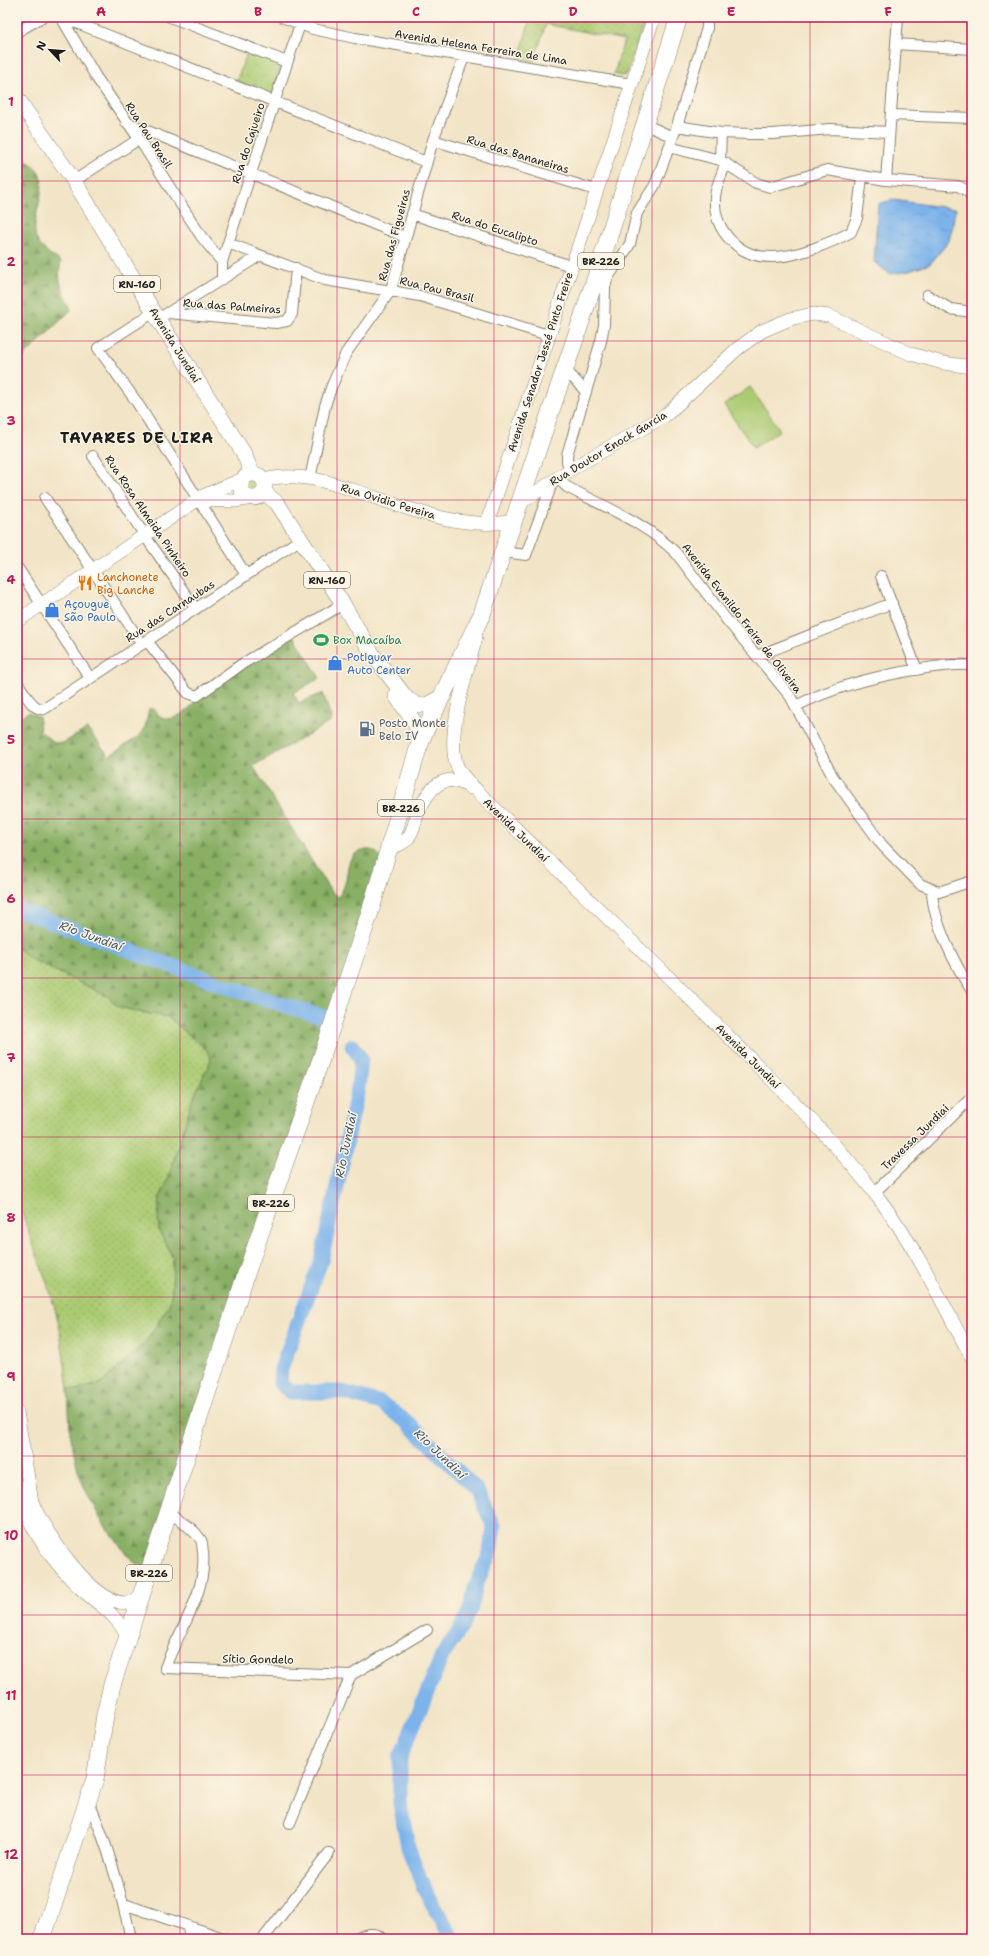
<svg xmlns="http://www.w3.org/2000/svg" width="989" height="1956" font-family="'Shantell Sans',sans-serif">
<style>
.grass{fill:url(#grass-dots);stroke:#647447}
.forest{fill:url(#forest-firs);stroke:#526640}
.park{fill:url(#park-crowns);stroke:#647447}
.garden{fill:#abcb72;stroke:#647447}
.water{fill:url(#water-ripples);stroke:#4c6884}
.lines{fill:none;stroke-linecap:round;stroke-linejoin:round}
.river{stroke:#7bb3eb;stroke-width:15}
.street-casing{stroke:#878071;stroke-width:12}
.secondary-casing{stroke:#878071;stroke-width:14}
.primary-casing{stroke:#878071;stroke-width:16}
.highway-casing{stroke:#878071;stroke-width:18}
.street{stroke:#fff;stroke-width:10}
.secondary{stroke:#fff;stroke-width:13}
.primary{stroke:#fff;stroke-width:15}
.highway{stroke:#fff;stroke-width:17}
.grid{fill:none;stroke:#c2185b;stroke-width:1;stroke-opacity:0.55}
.labels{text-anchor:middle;stroke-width:3;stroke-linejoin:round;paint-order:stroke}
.shield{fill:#fcf5e5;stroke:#5f5d58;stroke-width:1}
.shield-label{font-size:10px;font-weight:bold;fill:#1c1c1c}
.street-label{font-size:11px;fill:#1c1c1c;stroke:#fcf5e5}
.food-label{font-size:11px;fill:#c56008;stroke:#fcf5e5;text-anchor:start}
.shop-label{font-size:11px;fill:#366cbe;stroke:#fcf5e5;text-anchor:start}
.leisure-label{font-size:11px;fill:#27864d;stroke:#fcf5e5;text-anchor:start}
.service-label{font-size:11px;fill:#4e5e75;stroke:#fcf5e5;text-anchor:start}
.water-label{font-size:12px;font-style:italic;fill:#42586f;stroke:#fcf5e5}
.district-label{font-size:15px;font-weight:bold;letter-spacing:1px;fill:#1c1c1c;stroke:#fcf5e5}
.neatline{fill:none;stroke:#c2185b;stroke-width:1.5}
.grid-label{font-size:13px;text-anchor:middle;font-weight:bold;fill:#c2185b}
</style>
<defs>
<pattern id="grass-dots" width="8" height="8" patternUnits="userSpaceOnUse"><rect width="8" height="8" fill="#abcb72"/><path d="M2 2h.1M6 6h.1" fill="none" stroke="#93ae62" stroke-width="1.8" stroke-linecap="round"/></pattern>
<pattern id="forest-firs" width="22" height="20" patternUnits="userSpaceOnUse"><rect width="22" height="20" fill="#88af64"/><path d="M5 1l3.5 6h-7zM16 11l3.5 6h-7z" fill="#6e8e52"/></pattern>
<pattern id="park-crowns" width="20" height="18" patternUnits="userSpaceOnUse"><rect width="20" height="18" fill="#abcb72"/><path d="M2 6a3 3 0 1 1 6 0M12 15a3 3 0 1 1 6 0" fill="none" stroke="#93ae62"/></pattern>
<pattern id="water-ripples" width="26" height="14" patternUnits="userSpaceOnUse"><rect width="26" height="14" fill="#7bb3eb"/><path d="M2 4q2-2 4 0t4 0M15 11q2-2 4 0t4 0" fill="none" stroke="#6a99c9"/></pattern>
</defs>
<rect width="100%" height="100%" fill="#fcf5e5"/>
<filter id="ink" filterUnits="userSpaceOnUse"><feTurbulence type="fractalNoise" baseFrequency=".025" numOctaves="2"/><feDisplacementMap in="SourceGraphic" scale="8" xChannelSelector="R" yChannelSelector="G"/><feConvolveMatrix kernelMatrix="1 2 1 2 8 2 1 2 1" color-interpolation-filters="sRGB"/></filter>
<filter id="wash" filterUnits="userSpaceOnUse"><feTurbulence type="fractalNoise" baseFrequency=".012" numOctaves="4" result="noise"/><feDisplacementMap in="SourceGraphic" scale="16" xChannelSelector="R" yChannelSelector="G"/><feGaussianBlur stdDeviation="0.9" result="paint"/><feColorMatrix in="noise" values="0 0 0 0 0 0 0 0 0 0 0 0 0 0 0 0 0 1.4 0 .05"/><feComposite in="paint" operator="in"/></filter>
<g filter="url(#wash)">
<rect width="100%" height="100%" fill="#f2e4c6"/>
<path class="grass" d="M512 17H646L627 74 621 76 614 74 624 40 546 24 534 61 519 60 529 22 513 20Z
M17 947 31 959 107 996 119 1007 139 1012 168 1017 207 1050 211 1060 187 1117 166 1185 160 1197 159 1231 173 1258 172 1291 169 1305 146 1342 102 1383 78 1390 68 1388 59 1324 51 1294 21 1211 17 1205Z"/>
<path class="forest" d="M17 154C23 159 32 163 37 169 52 190 25 222 39 244 44 251 55 257 61 262 56 284 64 290 72 309L17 363Z
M294 636 320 678 293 693 299 703 323 693 332 721 253 766 331 892 338 897C340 894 342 892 343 889 350 874 343 854 365 850 374 849 378 853 383 860L155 1570 135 1563 128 1556 102 1522 85 1489 78 1471 70 1433 68 1388 78 1390 102 1383 146 1342 169 1305 172 1291 173 1258 159 1231 158 1218 160 1197 166 1185 182 1135 192 1100 211 1060 207 1050 168 1017 139 1012 119 1007 107 996 31 959 17 947V718L29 712 39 717 40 731 54 743H63L87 729 95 738 109 756 138 737 145 727 149 709H154C156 711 158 715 160 716 175 727 196 702 203 692Z"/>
<path class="park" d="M248 50 282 62 273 96 236 82Z
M244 485a7 7 0 1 1 14 0a7 7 0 1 1-14 0Z"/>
<path class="garden" d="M750 387 780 430 754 448 724 405Z"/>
<path class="water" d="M893 200 956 209 949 241 930 264 909 271 890 274 874 262 878 204Z"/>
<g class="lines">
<path class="river" d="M17 909 242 992 323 1017
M352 1046 361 1059 358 1088 321 1261 281 1369 280 1383 290 1392H343L381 1403 407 1422 476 1489 494 1526 490 1553 476 1584 471 1607 463 1625 442 1656 400 1758V1803L408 1847 425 1891 453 1939"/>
</g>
</g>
<g filter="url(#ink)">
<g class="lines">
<defs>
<path id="street" d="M61 17 96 77 139 139 201 236 222 262
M62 17 426 162
M170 17 287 62
M282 17 313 29 355 38 631 84
M17 32 42 17
M896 44 972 49
M891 115 972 118
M126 122 405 237
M646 125 673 137
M677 126 721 133 750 134H773L830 129 889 132
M433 140 596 190
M669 147 720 160 756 183 770 187 827 170 886 180 958 186 966 190 972 196
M720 160 721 133
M726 163C722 174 716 185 715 197 713 231 739 258 773 257 796 257 831 243 851 232L857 218 862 177
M886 180 898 17
M74 181 139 139
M412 214 571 266
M228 243 325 280 420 296 548 335
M222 278V262L228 243 302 18
M927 295 950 309 972 312
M154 312 98 348 136 401 246 575
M168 313 276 323 287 321 292 314 296 268
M166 314 259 256
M565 369 586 392
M93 456 145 536 196 609
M571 469 567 462V455L601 341 604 325 605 288 607 279 630 244 637 213 655 185 677 126 707 28V17
M557 478 567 487C605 507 646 523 676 553L726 619 790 696 833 777 882 845 920 884 939 892 972 881
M310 479 325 406 331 388 346 353 391 290 433 140 464 57
M45 498 142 644
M503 552 526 555 553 481
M17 567 90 678
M881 576 917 670
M147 641 188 693 197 696 242 664 343 604
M757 656 892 603
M17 682C23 690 32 711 44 709L301 539
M796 706C833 687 872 677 914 670 933 667 952 664 972 665
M932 891C933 922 955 965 972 991
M874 1193 972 1097
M169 1512C180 1520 193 1528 201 1540 203 1544 202 1548 203 1552 207 1595 178 1630 165 1668L351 1675
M88 1800C108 1845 121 1891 131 1939
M290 1823 351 1675 427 1630
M124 1904 226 1939
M188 1927 190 1939
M263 1939 329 1853
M351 1939C360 1937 375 1929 382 1939"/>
<path id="secondary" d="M264 480C296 471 330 482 359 492 406 508 463 531 513 521
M198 500 235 501 252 498
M519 504 571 469 666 415 737 349 762 331 790 319 813 314 829 316 911 354 943 363 972 367
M487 524 654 17
M17 621 203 496 243 479
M476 637C468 670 445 734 457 766 460 775 471 784 478 792 564 876 651 959 736 1044 787 1095 840 1146 883 1204 918 1251 944 1306 972 1358
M389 848C397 846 403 844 408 838 413 832 415 822 417 815 428 789 443 769 471 788
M17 1412 32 1502C44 1531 91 1602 125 1603 131 1603 136 1600 142 1597
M17 1486C27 1525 51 1560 80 1588 100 1606 115 1612 128 1638"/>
<path id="primary" d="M17 98 74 181 158 319 243 452 252 473
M241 486a12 12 0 1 1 24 0a12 12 0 1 1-24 0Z
M264 492 277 503 343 604 373 655 407 699 417 705H426L441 697
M396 696 415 723 421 742"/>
<path id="highway" d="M42 1939 95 1779 105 1715 112 1685 246 1274 321 1059 370 912 418 749 424 733 482 614 595 280 679 17"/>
</defs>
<use href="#street" class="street-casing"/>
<use href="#secondary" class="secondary-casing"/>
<use href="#primary" class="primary-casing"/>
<use href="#highway" class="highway-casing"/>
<use href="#street" class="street"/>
<use href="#secondary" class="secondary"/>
<use href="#primary" class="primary"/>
<use href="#highway" class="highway"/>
</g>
</g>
<path class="grid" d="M180 17V1939M337 17V1939M494 17V1939M652 17V1939M810 17V1939M17 181H972M17 341H972M17 500H972M17 659H972M17 819H972M17 978H972M17 1137H972M17 1297H972M17 1456H972M17 1615H972M17 1775H972"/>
<defs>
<symbol id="restaurant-bare" viewBox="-9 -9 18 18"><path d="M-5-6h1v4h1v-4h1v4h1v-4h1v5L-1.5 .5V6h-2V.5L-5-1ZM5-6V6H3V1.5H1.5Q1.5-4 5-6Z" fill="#e8710a" stroke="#fcf5e5" stroke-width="2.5" paint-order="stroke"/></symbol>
<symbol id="shop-bare" viewBox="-9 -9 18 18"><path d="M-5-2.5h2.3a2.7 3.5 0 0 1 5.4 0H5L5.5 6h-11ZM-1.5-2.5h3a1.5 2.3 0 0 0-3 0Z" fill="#3f7fe0" stroke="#fcf5e5" stroke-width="2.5" paint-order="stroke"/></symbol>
<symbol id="stadium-bare" viewBox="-9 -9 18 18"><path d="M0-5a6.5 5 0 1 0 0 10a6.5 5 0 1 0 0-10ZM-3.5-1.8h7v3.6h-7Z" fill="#2e9e5b" stroke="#fcf5e5" stroke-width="2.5" paint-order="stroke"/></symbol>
<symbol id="fuel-bare" viewBox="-9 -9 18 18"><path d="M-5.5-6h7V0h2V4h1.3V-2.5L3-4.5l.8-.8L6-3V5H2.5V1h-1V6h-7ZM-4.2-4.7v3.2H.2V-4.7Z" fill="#5c6f8a" stroke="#fcf5e5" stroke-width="2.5" paint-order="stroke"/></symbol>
</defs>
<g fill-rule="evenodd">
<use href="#restaurant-bare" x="74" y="572" width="22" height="22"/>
<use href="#shop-bare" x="41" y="599" width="22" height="22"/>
<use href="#stadium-bare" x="310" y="629" width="22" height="22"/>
<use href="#shop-bare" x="324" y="652" width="22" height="22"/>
<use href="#fuel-bare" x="356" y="718" width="22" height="22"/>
</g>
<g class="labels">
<g class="shield">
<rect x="578" y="253" width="46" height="16" rx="3"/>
<rect x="114" y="276" width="46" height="16" rx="3"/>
<rect x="304" y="572" width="46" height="16" rx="3"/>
<rect x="378" y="800" width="46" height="16" rx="3"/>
<rect x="248" y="1195" width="46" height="16" rx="3"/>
<rect x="126" y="1565" width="46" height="16" rx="3"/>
</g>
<g class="shield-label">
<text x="601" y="265">BR-226</text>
<text x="137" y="288">RN-160</text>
<text x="327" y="584">RN-160</text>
<text x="401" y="812">BR-226</text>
<text x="271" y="1207">BR-226</text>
<text x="149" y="1577">BR-226</text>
</g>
<g class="street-label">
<text transform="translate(481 47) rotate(9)" y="4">Avenida Helena Ferreira de Lima</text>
<text transform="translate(149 135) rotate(57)" y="4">Rua Pau Brasil</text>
<text transform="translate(248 143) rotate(-72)" y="4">Rua do Cajueiro</text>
<text transform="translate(518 154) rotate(17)" y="4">Rua das Bananeiras</text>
<text transform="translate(495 228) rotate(18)" y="4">Rua do Eucalipto</text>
<text transform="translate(394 235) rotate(-75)" y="4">Rua das Figueiras</text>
<text transform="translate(437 289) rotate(14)" y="4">Rua Pau Brasil</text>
<text transform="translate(232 306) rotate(4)" y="4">Rua das Palmeiras</text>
<text transform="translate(175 345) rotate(58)" y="4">Avenida Jundiaí</text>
<text transform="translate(540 362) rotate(-72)" y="4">Avenida Senador Jessé Pinto Freire</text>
<text transform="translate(608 448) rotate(-31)" y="4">Rua Doutor Enock Garcia</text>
<text transform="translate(388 501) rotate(17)" y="4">Rua Ovidio Pereira</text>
<text transform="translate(148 516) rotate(56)" y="4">Rua Rosa Almeida Pinheiro</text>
<text transform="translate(170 611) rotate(-33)" y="4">Rua das Carnaubas</text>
<text transform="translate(742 618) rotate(52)" y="4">Avenida Evanildo Freire de Oliveira</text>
<text transform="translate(516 830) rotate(44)" y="4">Avenida Jundiaí</text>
<text transform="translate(748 1056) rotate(45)" y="4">Avenida Jundiaí</text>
<text transform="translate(915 1137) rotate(-44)" y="4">Travessa Jundiai</text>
<text transform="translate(258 1659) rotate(1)" y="4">Sítio Gondelo</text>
</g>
<g class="food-label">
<text x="97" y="581">Lanchonete<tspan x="97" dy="13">Big Lanche</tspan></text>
</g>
<g class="shop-label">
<text x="64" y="608">Açougue<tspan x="64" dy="13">São Paulo</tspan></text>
<text x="347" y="661">Potiguar<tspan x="347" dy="13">Auto Center</tspan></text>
</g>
<g class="leisure-label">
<text x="333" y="644">Box Macaíba</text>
</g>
<g class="service-label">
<text x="379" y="727">Posto Monte<tspan x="379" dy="13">Belo IV</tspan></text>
</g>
<g class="water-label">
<text transform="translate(91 936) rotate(20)" y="4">Rio Jundiaí</text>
<text transform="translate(346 1145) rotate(-78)" y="4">Rio Jundiaí</text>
<text transform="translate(440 1454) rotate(44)" y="4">Rio Jundiaí</text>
</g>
<g class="district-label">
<text x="137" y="443">TAVARES DE LIRA</text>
</g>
</g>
<rect width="989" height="1956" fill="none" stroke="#fcf5e5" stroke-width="44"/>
<g transform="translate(50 50) rotate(296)" stroke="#fcf5e5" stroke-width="3" paint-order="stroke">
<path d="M0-3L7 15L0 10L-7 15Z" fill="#1c1c1c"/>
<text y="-6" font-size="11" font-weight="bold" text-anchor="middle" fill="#1c1c1c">N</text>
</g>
<rect x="22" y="22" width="945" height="1912" class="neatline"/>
<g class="grid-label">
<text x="101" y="16">A</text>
<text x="258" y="16">B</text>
<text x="416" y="16">C</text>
<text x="573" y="16">D</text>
<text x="731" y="16">E</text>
<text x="888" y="16">F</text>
<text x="11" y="106">1</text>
<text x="11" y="266">2</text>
<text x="11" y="425">3</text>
<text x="11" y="584">4</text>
<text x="11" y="744">5</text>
<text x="11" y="903">6</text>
<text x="11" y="1062">7</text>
<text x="11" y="1222">8</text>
<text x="11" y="1381">9</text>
<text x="11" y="1540">10</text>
<text x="11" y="1700">11</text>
<text x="11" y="1859">12</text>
</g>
</svg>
